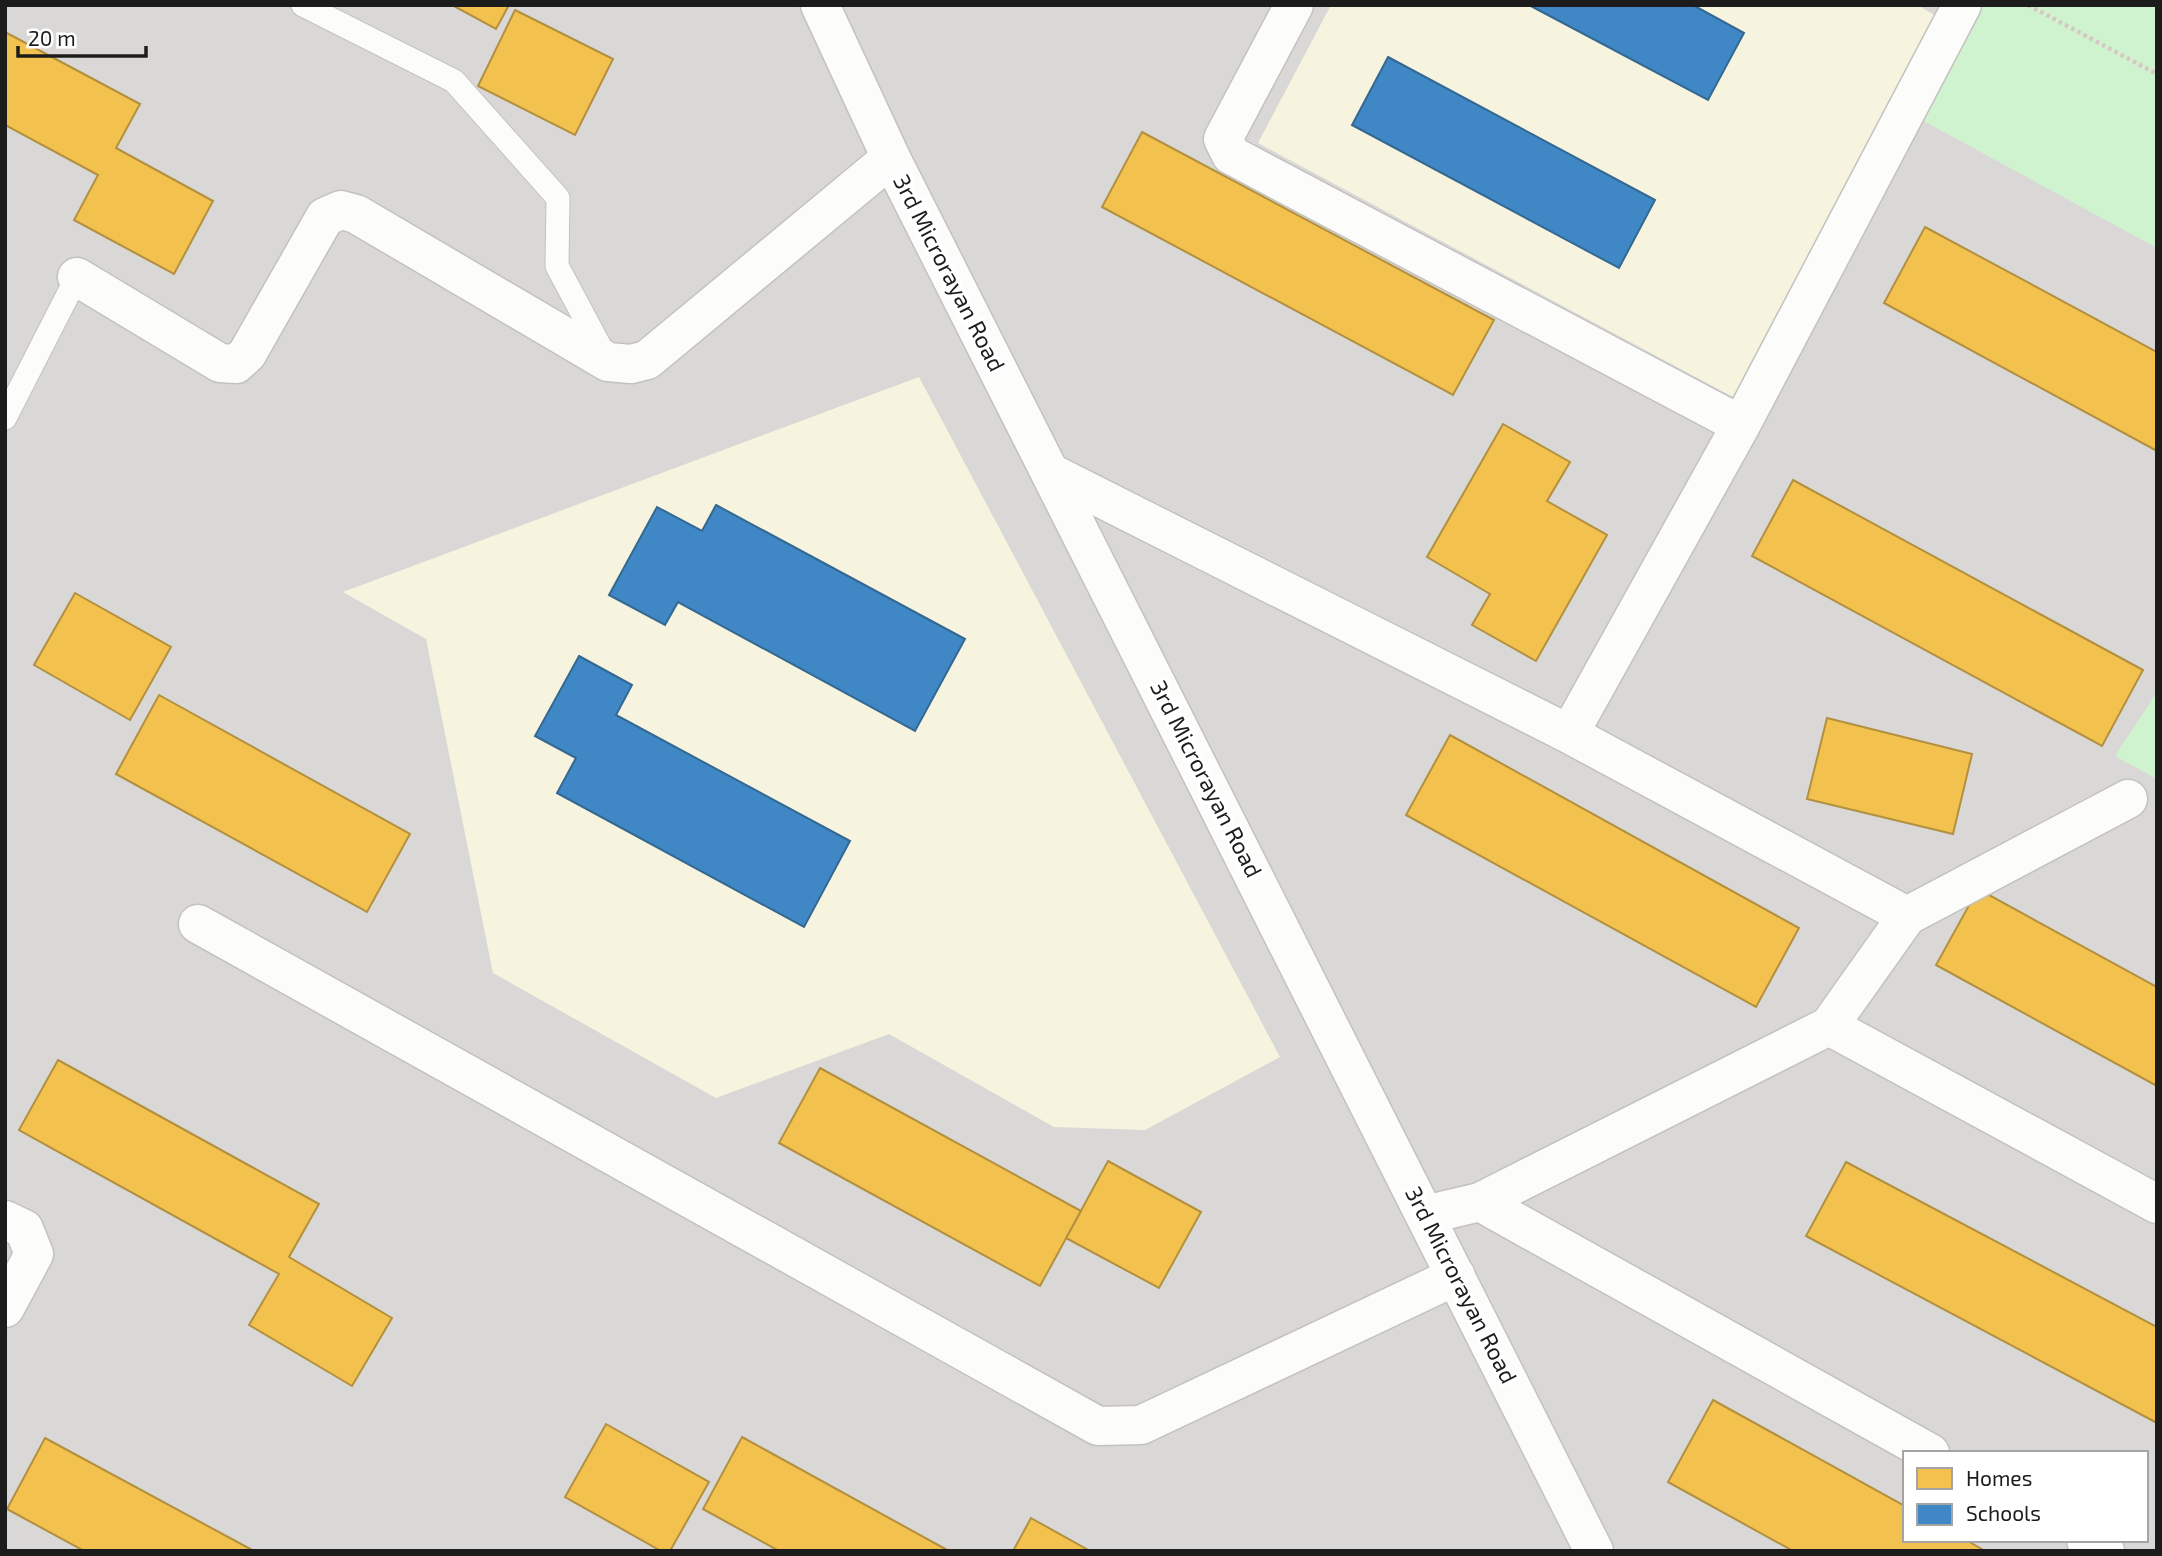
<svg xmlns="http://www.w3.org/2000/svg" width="2162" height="1556" font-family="'Exo 2',sans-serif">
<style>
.residential{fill:#dad8d6;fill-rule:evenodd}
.education{fill:#f6f4de}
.park{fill:#d0f3cf}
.homes{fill:#f2c14e;stroke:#b2903f;stroke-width:2}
.schools{fill:#3f88c5;stroke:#346892;stroke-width:2}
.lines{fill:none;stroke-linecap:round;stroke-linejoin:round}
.service-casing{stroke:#c3c2c0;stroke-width:25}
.minor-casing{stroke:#c3c2c0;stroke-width:41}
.tertiary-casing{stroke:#c3c2c0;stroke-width:41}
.path{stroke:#d7c6c3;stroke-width:4.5;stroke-dasharray:3.5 3.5;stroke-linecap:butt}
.service{stroke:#fcfcfb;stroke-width:23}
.minor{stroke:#fcfcfb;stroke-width:38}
.tertiary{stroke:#fcfcfb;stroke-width:38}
.labels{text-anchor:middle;stroke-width:7;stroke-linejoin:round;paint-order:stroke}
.street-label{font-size:23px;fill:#1c1c1c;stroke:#fff}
</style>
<rect width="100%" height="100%" fill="#ebe8e4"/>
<path class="residential" d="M5 5H2157V1551H5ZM1905 1453H2146V1540H1905Z"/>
<path class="education" d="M1331 5H1917L1938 17 1735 398 1258 143Z
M919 377 1280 1057 1145 1130 1054 1127 889 1034 716 1098 493 973 426 639 343 592Z"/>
<path class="park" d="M1982 5H2157V248L1920 119Z
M2157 692V779L2115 756Z"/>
<path class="homes" d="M452 5H509L496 29Z
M515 10 613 59 575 135 478 86Z
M5 32 140 104 116 148 213 201 174 274 74 220 98 175 5 125Z
M1142 132 1494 320 1453 395 1102 207Z
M1925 227 2157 352V451L1884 303Z
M1503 424 1570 462 1547 501 1607 535 1536 661 1472 625 1490 594 1427 557Z
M1793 480 2143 670 2102 746 1752 556Z
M75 593 171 647 130 720 34 665Z
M159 695 410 834 367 912 116 774Z
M1827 718 1972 754 1953 834 1807 799Z
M1450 735 1799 928 1756 1007 1406 815Z
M1978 889 2157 987V1086L1936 965Z
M58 1060 319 1204 289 1257 392 1318 352 1386 249 1325 279 1274 19 1130Z
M820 1068 1081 1211 1040 1286 779 1143Z
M1108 1161 1201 1212 1159 1288 1066 1238Z
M1846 1162 2157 1327V1423L1806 1236Z
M1713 1400 1905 1506V1540H1966L1985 1551H1793L1668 1482Z
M606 1424 709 1482 670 1551H661L565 1497Z
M742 1437 949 1551H779L703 1509Z
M45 1438 254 1551H84L7 1509Z
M1031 1518 1090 1551H1013Z"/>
<path class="schools" d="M1529 5H1693L1744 33 1708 100Z
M1388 57 1655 200 1619 268 1352 125Z
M716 505 965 639 915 731 678 602 665 625 609 595 657 507 702 531Z
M579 656 632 685 616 715 850 841 804 927 557 793 576 758 535 736Z"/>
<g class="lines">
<defs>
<path id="service" d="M303 5 454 81 558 198 557 266 605 356
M5 418 77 277"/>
<path id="minor" d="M1294 5 1223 139 1231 155 1741 425
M77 277 220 363 236 364 247 354 325 217 341 210 356 214 608 362 631 364 647 360 891 158
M1051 473 1569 734 1907 916
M1569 734 1741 425 1962 5
M198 924 1098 1426 1141 1425 1456 1276
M1829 1026 2157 1204
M1480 1202 1930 1453
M1425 1215 1480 1202 1829 1026 1907 916 2128 799
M5 1220 24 1229 34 1254 5 1308
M2086 1540 2105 1551"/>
<path id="tertiary" d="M820 5 891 158 1594 1551"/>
</defs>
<use href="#service" class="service-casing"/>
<use href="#minor" class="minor-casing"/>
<use href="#tertiary" class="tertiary-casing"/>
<path class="path" d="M2028 5 2157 74"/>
<use href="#service" class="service"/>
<use href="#minor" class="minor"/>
<use href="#tertiary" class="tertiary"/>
</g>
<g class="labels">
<g class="street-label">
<text transform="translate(949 273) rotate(63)" y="8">3rd Microrayan Road</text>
<text transform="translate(1206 779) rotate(63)" y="8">3rd Microrayan Road</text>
<text transform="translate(1461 1285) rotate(63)" y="8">3rd Microrayan Road</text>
</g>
</g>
<rect width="2162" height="1556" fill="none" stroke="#1c1c1c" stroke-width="14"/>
<rect x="1903" y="1451" width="245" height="91" fill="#ffffff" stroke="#a4a4a4" stroke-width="2"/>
<rect x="1917" y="1468" width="35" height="21" fill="#f2c14e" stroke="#a4a4a4" stroke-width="2"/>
<text x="1966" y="1486" font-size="21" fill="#1c1c1c">Homes</text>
<rect x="1917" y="1504" width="35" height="21" fill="#3f88c5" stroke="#a4a4a4" stroke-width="2"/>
<text x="1966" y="1521" font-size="21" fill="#1c1c1c">Schools</text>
<path d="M18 46v10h128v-10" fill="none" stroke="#1c1c1c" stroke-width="3.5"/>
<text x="28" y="46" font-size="21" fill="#1c1c1c" stroke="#ffffff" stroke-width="5" paint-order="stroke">20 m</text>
</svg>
